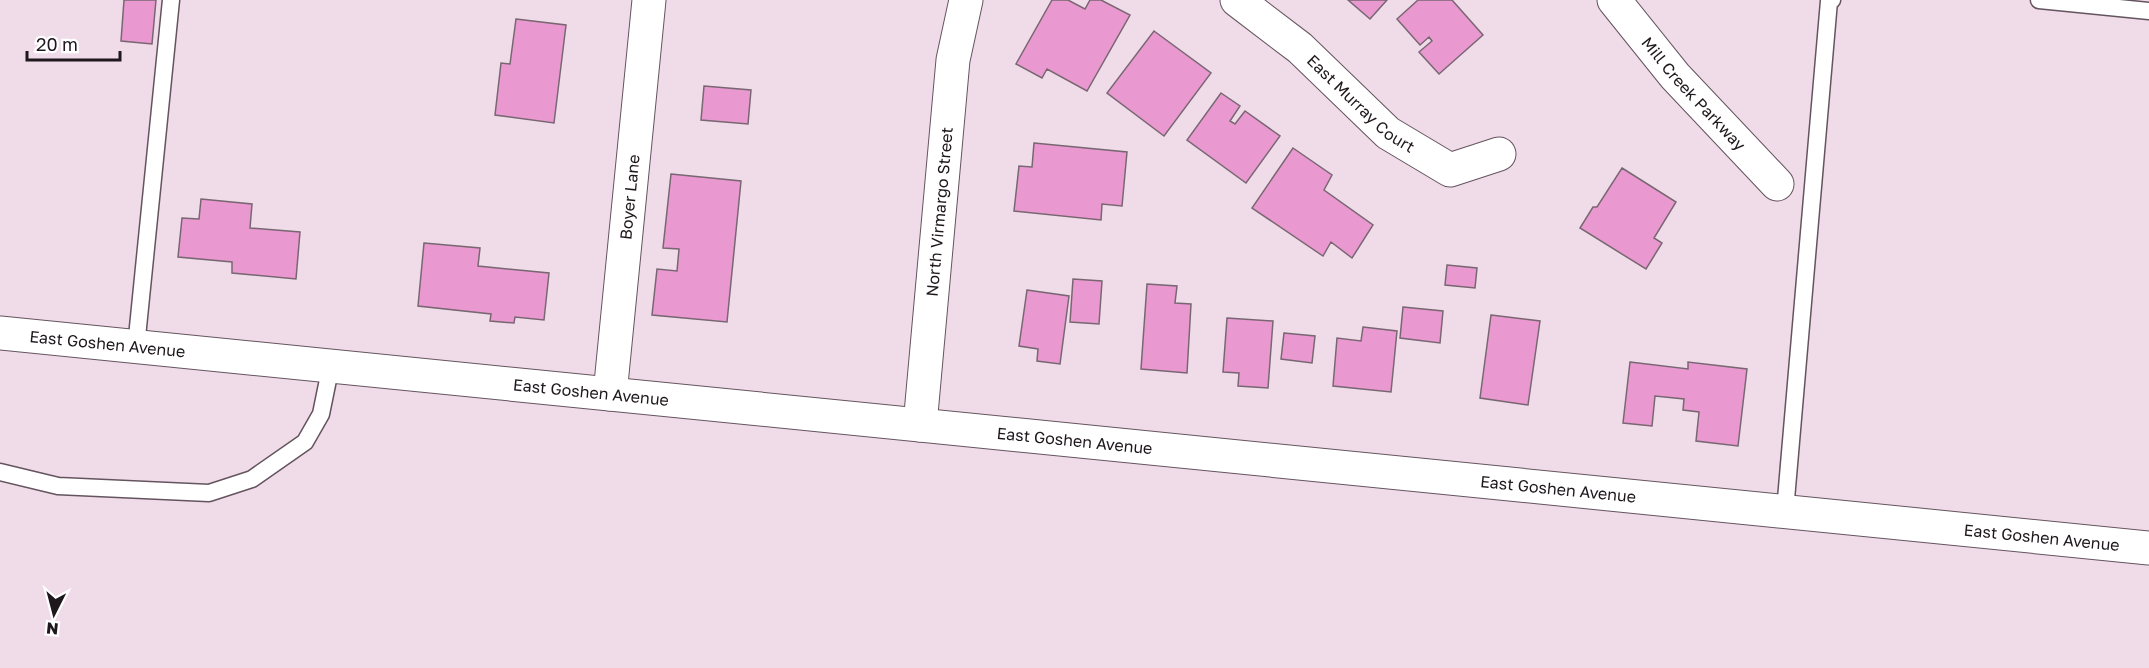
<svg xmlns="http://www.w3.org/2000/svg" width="2149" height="668" font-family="'Golos Text',sans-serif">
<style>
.building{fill:#e999cf;stroke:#786772;stroke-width:1.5}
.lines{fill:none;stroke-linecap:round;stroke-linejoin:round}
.lane-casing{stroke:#64545e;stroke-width:19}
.street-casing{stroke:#64545e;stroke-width:35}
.secondary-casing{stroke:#64545e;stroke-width:35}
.lane{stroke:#fff;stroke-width:16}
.street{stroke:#fff;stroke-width:33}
.secondary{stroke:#fff;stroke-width:33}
.labels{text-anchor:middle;stroke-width:4.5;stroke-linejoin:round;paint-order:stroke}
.street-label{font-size:16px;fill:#1e171c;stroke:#fff}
</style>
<rect width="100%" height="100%" fill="#f0dce9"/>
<path class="building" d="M124 0H156L152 44 121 41Z
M1052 0H1068L1085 9 1090 0H1101L1130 15 1087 91 1047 69 1042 78 1016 64Z
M1348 0H1387L1370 19Z
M1418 0H1452L1483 35 1439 74 1419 52 1432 41 1429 37 1420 45 1397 19Z
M516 19 566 25 554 123 495 115 501 63 510 64Z
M1154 31 1211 73 1164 136 1107 93Z
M704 86 751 90 748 124 701 120Z
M1221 93 1240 106 1230 121 1235 124 1245 111 1280 136 1246 183 1187 140Z
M1034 143 1127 152 1122 206 1102 204 1101 220 1014 211 1019 166 1032 167Z
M1293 148 1332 175 1324 190 1373 225 1352 258 1331 242 1323 256 1252 208Z
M1622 168 1676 202 1654 238 1662 243 1646 269 1580 228 1593 207H1597Z
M671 174 741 181 727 322 652 315 657 269 677 271 679 249 663 248Z
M201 199 252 204 250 228 300 232 296 279 232 273V262L178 257 182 218 199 219Z
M424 243 480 248 478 266 549 273 544 320 515 317 514 323 490 321 491 314 418 306Z
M1447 265 1477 268 1475 288 1445 285Z
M1073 279 1102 281 1099 324 1070 322Z
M1147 284 1177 286 1175 303 1191 304 1187 373 1141 369Z
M1027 290 1069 296 1060 364 1037 361 1038 349 1019 346Z
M1403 307 1443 311 1440 343 1400 338Z
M1491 315 1540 321 1528 405 1480 398Z
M1227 318 1273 321 1268 388 1238 386 1239 373 1223 372Z
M1363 327 1397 331 1391 392 1333 386 1337 338 1361 341Z
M1284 333 1315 336 1312 363 1281 359Z
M1630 362 1688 369V362L1747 369 1738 446 1696 441 1699 412 1683 410 1684 399 1655 396 1652 426 1623 423Z"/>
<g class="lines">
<defs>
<path id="lane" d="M2039 0 2149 11
M136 347 171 0
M0 472 58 486 209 493 252 479 305 442 321 414 331 365
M1785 511 1829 1 1832 0"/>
<g id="street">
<path id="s1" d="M1237 0 1300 48 1388 133 1450 170 1499 154"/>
<path id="s2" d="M1614 0 1675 76 1777 184"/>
<path id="s3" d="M610 394 649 0"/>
<path id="s4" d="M920 425 953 60 966 0"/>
</g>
<g id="secondary">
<path id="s5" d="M0 333 2149 548"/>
</g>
</defs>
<use href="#lane" class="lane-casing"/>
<use href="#street" class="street-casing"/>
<use href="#secondary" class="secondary-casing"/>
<use href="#lane" class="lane"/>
<use href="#street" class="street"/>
<use href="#secondary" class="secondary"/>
</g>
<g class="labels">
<g class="street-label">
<text dy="6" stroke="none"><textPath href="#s2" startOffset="123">Mill Creek Parkway</textPath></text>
<text dy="6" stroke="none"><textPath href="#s1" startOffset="162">East Murray Court</textPath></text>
<text dy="6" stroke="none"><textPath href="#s3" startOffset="198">Boyer Lane</textPath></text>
<text dy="6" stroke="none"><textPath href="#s4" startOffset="214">North Virmargo Street</textPath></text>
<text dy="6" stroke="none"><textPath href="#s5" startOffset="108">East Goshen Avenue</textPath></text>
<text dy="6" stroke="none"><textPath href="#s5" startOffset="594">East Goshen Avenue</textPath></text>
<text dy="6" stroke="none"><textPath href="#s5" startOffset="1080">East Goshen Avenue</textPath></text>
<text dy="6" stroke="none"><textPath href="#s5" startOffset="1566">East Goshen Avenue</textPath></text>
<text dy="6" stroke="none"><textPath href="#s5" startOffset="2052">East Goshen Avenue</textPath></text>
</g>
</g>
<g transform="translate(54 614) rotate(186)" stroke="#ffffff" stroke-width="4.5" paint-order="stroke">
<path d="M0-4.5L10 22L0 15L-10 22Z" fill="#1e171c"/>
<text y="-9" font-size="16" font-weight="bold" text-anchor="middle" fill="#1e171c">N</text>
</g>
<path d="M27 51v9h93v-9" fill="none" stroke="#1e171c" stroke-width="3"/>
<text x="36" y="51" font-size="18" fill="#1e171c" stroke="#ffffff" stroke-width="4.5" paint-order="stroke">20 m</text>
</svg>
